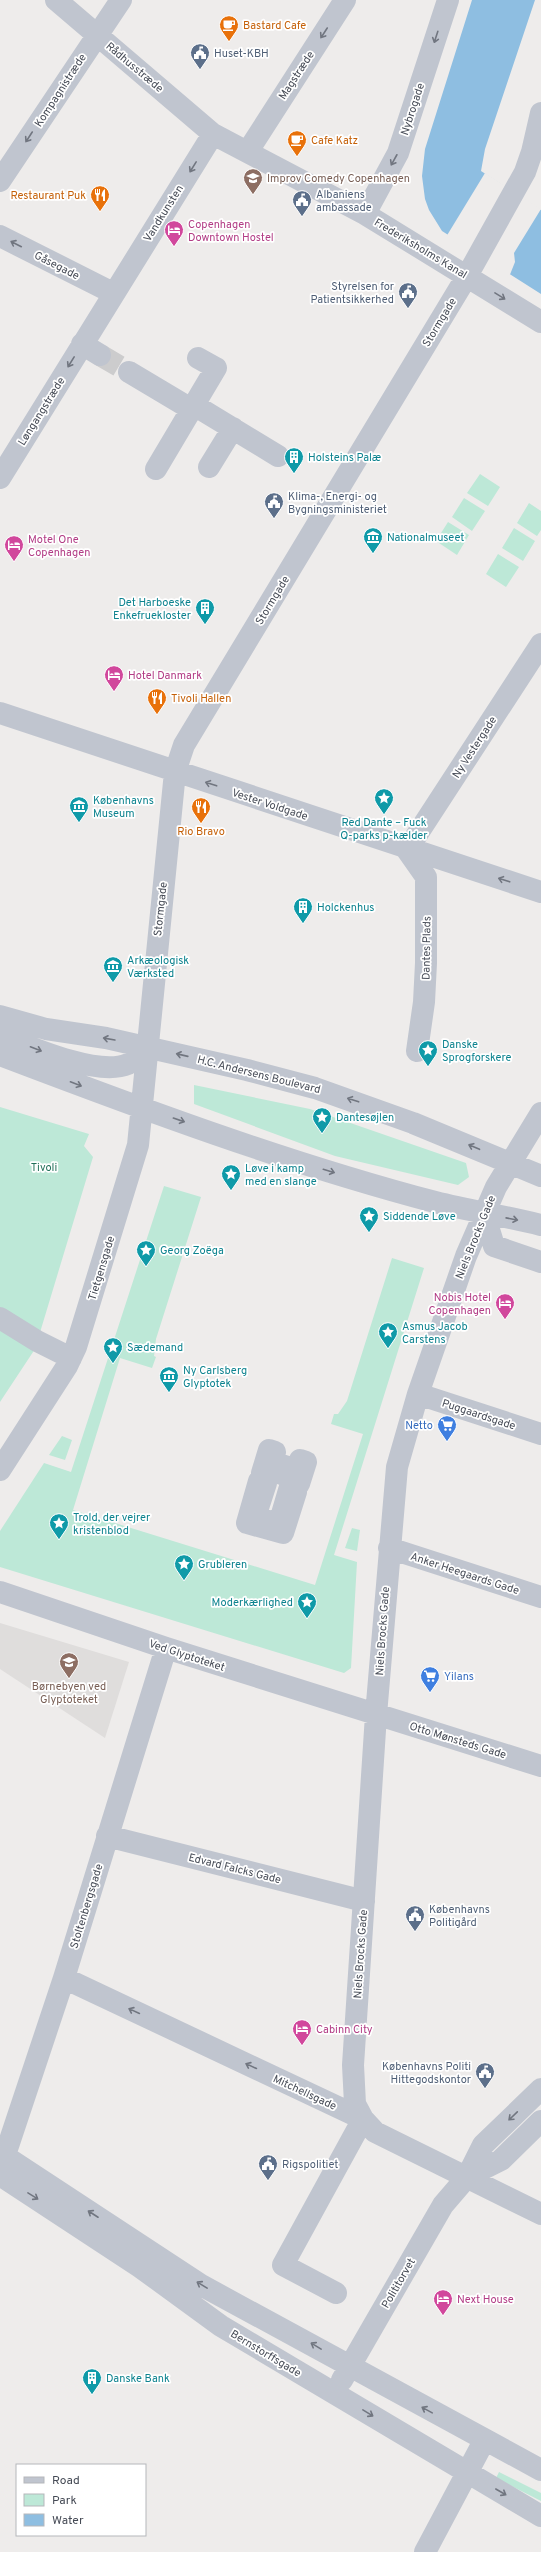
<svg xmlns="http://www.w3.org/2000/svg" width="541" height="2552" font-family="Overpass,sans-serif">
<style>
.education{fill:#dfdddc}
.green{fill:#bde8d7}
.water{fill:#8ebee1}
.pier{fill:#eeeceb}
.lines{fill:none;stroke-linecap:round;stroke-linejoin:round}
.minor-tunnel{stroke:#cccccd;stroke-width:22;stroke-dasharray:22 11;stroke-linecap:butt}
.minor{stroke:#c0c5cf;stroke-width:22}
.oneway{stroke:#717680}
.labels{text-anchor:middle;stroke-width:3.5;stroke-linejoin:round;paint-order:stroke}
.food-label{font-size:11px;fill:#c56008;stroke:#fff;text-anchor:start}
.service-label{font-size:11px;fill:#4e5e75;stroke:#fff;text-anchor:start}
.street-label{font-size:11px;fill:#464b56;stroke:#fff}
.education-label{font-size:11px;fill:#785e54;stroke:#fff;text-anchor:start}
.hotel-label{font-size:11px;fill:#b23c85;stroke:#fff;text-anchor:start}
.culture-label{font-size:11px;fill:#0d838f;stroke:#fff;text-anchor:start}
.park-label{font-size:11px;fill:#206f58;stroke:#fff}
.shop-label{font-size:11px;fill:#366cbe;stroke:#fff;text-anchor:end}
</style>
<rect width="100%" height="100%" fill="#eeeceb"/>
<path class="education" d="M0 1623 129 1662 105 1738 0 1669Z"/>
<path class="green" d="M480 474 500 487 488 506 467 493Z
M464 498 485 511 472 531 452 517Z
M529 503 541 511V530L537 536 517 523Z
M448 522 469 535 457 555 436 541Z
M514 528 535 541 523 561 502 548Z
M498 554 519 567 506 587 486 574Z
M194 1085 310 1109 466 1163 469 1177 458 1185 335 1156 194 1104Z
M0 1107 89 1134 84 1146 93 1157 35 1349 0 1402Z
M164 1186 201 1197 156 1339 154 1356 156 1357 152 1368 120 1358 73 1510 315 1585 363 1434 331 1424 334 1414H338L347 1401 392 1258 424 1268 334 1555 357 1562 351 1668 344 1673 0 1567V1531L44 1463 71 1472Z
M62 1436 72 1440 65 1460 49 1455Z
M352 1528 360 1530 357 1551 345 1548Z
M499 2472 541 2493V2501L496 2478Z"/>
<path class="water" d="M472 0H535L485 149 481 171 541 210V294L442 231 429 210 425 199 422 176 425 149Z"/>
<path class="pier" d="M485 173 541 209 514 253 515 262 509 277 446 237Z"/>
<g class="lines">
<path class="minor-tunnel" d="M100 355 129 372"/>
<path class="minor" d="M56 0 213 134 365 214 541 322
M248 151 345 0
M0 181 121 0
M365 214 398 153 448 0
M0 236 113 293
M82 344 100 355
M129 372 191 409
M194 405 278 456
M209 467 233 428
M156 469 216 368 198 358
M0 478 213 134
M0 713 541 892
M407 850 541 644
M407 850 426 877V963L424 1002 417 1051
M0 1016 46 1029 106 1038 247 1070 315 1088 413 1123 541 1176
M0 1035C30 1047 98 1077 128 1064 136 1060 141 1053 147 1047
M0 1055C142 1109 287 1163 435 1202 470 1211 506 1216 541 1225
M484 1213 494 1246 541 1262
M0 1318 37 1341 71 1358
M418 1394 541 1434
M269 1450 275 1452 272 1462 297 1470 300 1460 306 1462 299 1484 291 1482 294 1474 286 1472 285 1475 279 1473 281 1469 271 1466 268 1475 262 1473Z
M0 1470 67 1366 76 1347 138 1145 175 772 184 745 467 276 525 172 532 152 541 113
M259 1481 266 1483 255 1517 279 1524 289 1490 296 1492 283 1533 247 1523Z
M389 1548 541 1597
M0 1592 166 1648 541 1766
M107 1836 364 1901
M64 1978 363 2119 375 2132 541 2214
M363 2119 355 2104 353 2065 376 1715 397 1467 418 1394 466 1256 496 1187 541 1113
M0 2153 201 2285 541 2470
M0 2162 8 2146 64 1978 166 1648
M0 2175 140 2267 221 2326 541 2516
M467 2177 501 2160 541 2121
M336 2293 283 2265 363 2119
M342 2380 443 2205 467 2177 483 2145 541 2089
M425 2552 484 2441"/>
</g>
<defs><path id="oneway-shaft" d="M-6 0H5M1.5-3L5.5 0L1.5 3" fill="none" stroke-width="1.6" stroke-linecap="round" stroke-linejoin="round"/></defs>
<g class="oneway">
<use href="#oneway-shaft" transform="translate(324 33) rotate(123)"/>
<use href="#oneway-shaft" transform="translate(436 37) rotate(108)"/>
<use href="#oneway-shaft" transform="translate(29 137) rotate(123)"/>
<use href="#oneway-shaft" transform="translate(394 160) rotate(119)"/>
<use href="#oneway-shaft" transform="translate(193 167) rotate(122)"/>
<use href="#oneway-shaft" transform="translate(16 244) rotate(-153)"/>
<use href="#oneway-shaft" transform="translate(500 296) rotate(32)"/>
<use href="#oneway-shaft" transform="translate(71 362) rotate(122)"/>
<use href="#oneway-shaft" transform="translate(211 784) rotate(-162)"/>
<use href="#oneway-shaft" transform="translate(504 880) rotate(-162)"/>
<use href="#oneway-shaft" transform="translate(109 1039) rotate(-170)"/>
<use href="#oneway-shaft" transform="translate(36 1049) rotate(21)"/>
<use href="#oneway-shaft" transform="translate(182 1055) rotate(-167)"/>
<use href="#oneway-shaft" transform="translate(76 1084) rotate(21)"/>
<use href="#oneway-shaft" transform="translate(353 1100) rotate(-162)"/>
<use href="#oneway-shaft" transform="translate(179 1120) rotate(19)"/>
<use href="#oneway-shaft" transform="translate(474 1147) rotate(-157)"/>
<use href="#oneway-shaft" transform="translate(329 1171) rotate(17)"/>
<use href="#oneway-shaft" transform="translate(512 1219) rotate(11)"/>
<use href="#oneway-shaft" transform="translate(134 2011) rotate(-155)"/>
<use href="#oneway-shaft" transform="translate(251 2066) rotate(-155)"/>
<use href="#oneway-shaft" transform="translate(513 2116) rotate(136)"/>
<use href="#oneway-shaft" transform="translate(33 2196) rotate(32)"/>
<use href="#oneway-shaft" transform="translate(93 2214) rotate(-147)"/>
<use href="#oneway-shaft" transform="translate(202 2285) rotate(-149)"/>
<use href="#oneway-shaft" transform="translate(316 2346) rotate(-149)"/>
<use href="#oneway-shaft" transform="translate(427 2410) rotate(-151)"/>
<use href="#oneway-shaft" transform="translate(368 2413) rotate(31)"/>
<use href="#oneway-shaft" transform="translate(501 2492) rotate(30)"/>
</g>
<defs>
<symbol id="cafe-pin" viewBox="-11 -11 22 30"><path d="M0 17L-7.5 6A9.5 9.5 0 1 1 7.5 6Z" fill="#e8710a" stroke="#fff"/><path d="M-5.5-4.5H6V0H3Q3 3.5 0 3.5H-2.5Q-5.5 3.5-5.5 0ZM3-3.2v2h1.7v-2ZM-6 4.5H4V6H-6Z" fill="#fff"/></symbol>
<symbol id="civic-pin" viewBox="-11 -11 22 30"><path d="M0 17L-7.5 6A9.5 9.5 0 1 1 7.5 6Z" fill="#5c6f8a" stroke="#fff"/><path d="M-.6-6.5H3V-4.5H.6V-3L4-1V1h2V6H-6V1h2V-1L-.6-3ZM-1.2 2.5V6h2.4V2.5Z" fill="#fff"/></symbol>
<symbol id="school-pin" viewBox="-11 -11 22 30"><path d="M0 17L-7.5 6A9.5 9.5 0 1 1 7.5 6Z" fill="#8d6e63" stroke="#fff"/><path d="M0-5L7-2L0 1L-7-2ZM-4 1L0 2.5L4 1V4Q0 6-4 4Z" fill="#fff"/></symbol>
<symbol id="restaurant-pin" viewBox="-11 -11 22 30"><path d="M0 17L-7.5 6A9.5 9.5 0 1 1 7.5 6Z" fill="#e8710a" stroke="#fff"/><path d="M-5-6h1v4h1v-4h1v4h1v-4h1v5L-1.5 .5V6h-2V.5L-5-1ZM5-6V6H3V1.5H1.5Q1.5-4 5-6Z" fill="#fff"/></symbol>
<symbol id="hotel-pin" viewBox="-11 -11 22 30"><path d="M0 17L-7.5 6A9.5 9.5 0 1 1 7.5 6Z" fill="#d1479c" stroke="#fff"/><path d="M-6-4.5h1.5V1H6V5H4.5V3h-9V5H-6ZM-4 0a1.8 1.8 0 1 1 3.6 0ZM.5 0V-2.5h3Q6-2.5 6 0Z" fill="#fff"/></symbol>
<symbol id="building-pin" viewBox="-11 -11 22 30"><path d="M0 17L-7.5 6A9.5 9.5 0 1 1 7.5 6Z" fill="#0f9aa8" stroke="#fff"/><path d="M-4-6H4V6H1V3H-1V6H-4ZM-2.5-4.3h1.7v1.8h-1.7ZM.8-4.3h1.7v1.8H.8ZM-2.5-1h1.7V.8h-1.7ZM.8-1h1.7V.8H.8Z" fill="#fff"/></symbol>
<symbol id="museum-pin" viewBox="-11 -11 22 30"><path d="M0 17L-7.5 6A9.5 9.5 0 1 1 7.5 6Z" fill="#0f9aa8" stroke="#fff"/><path d="M0-6L6-3V-2H-6V-3ZM-5-1h2V3h-2ZM-1-1h2V3h-2ZM3-1h2V3H3ZM-6 4H6V6H-6Z" fill="#fff"/></symbol>
<symbol id="sight-pin" viewBox="-11 -11 22 30"><path d="M0 17L-7.5 6A9.5 9.5 0 1 1 7.5 6Z" fill="#0f9aa8" stroke="#fff"/><path d="M0-6L1.8-2.2L6-1.7L2.9 1.2L3.7 5.4L0 3.3L-3.7 5.4L-2.9 1.2L-6-1.7L-1.8-2.2Z" fill="#fff"/></symbol>
<symbol id="supermarket-pin" viewBox="-11 -11 22 30"><path d="M0 17L-7.5 6A9.5 9.5 0 1 1 7.5 6Z" fill="#3f7fe0" stroke="#fff"/><path d="M-6-5.5h2.5l.6 2H6L4.5 2H-2.5L-4.4-4H-6ZM-1.5 3.2a1.3 1.3 0 1 0 .1 0ZM3 3.2a1.3 1.3 0 1 0 .1 0Z" fill="#fff"/></symbol>
</defs>
<g fill-rule="evenodd">
<use href="#cafe-pin" x="218" y="14" width="22" height="30"/>
<use href="#civic-pin" x="189" y="42" width="22" height="30"/>
<use href="#cafe-pin" x="286" y="129" width="22" height="30"/>
<use href="#school-pin" x="242" y="167" width="22" height="30"/>
<use href="#restaurant-pin" x="89" y="184" width="22" height="30"/>
<use href="#civic-pin" x="291" y="189" width="22" height="30"/>
<use href="#hotel-pin" x="163" y="219" width="22" height="30"/>
<use href="#civic-pin" x="397" y="281" width="22" height="30"/>
<use href="#building-pin" x="283" y="446" width="22" height="30"/>
<use href="#civic-pin" x="263" y="491" width="22" height="30"/>
<use href="#museum-pin" x="362" y="526" width="22" height="30"/>
<use href="#hotel-pin" x="3" y="534" width="22" height="30"/>
<use href="#building-pin" x="194" y="597" width="22" height="30"/>
<use href="#hotel-pin" x="103" y="664" width="22" height="30"/>
<use href="#restaurant-pin" x="146" y="687" width="22" height="30"/>
<use href="#sight-pin" x="373" y="787" width="22" height="30"/>
<use href="#museum-pin" x="68" y="795" width="22" height="30"/>
<use href="#restaurant-pin" x="190" y="796" width="22" height="30"/>
<use href="#building-pin" x="292" y="896" width="22" height="30"/>
<use href="#museum-pin" x="102" y="955" width="22" height="30"/>
<use href="#sight-pin" x="417" y="1039" width="22" height="30"/>
<use href="#sight-pin" x="311" y="1106" width="22" height="30"/>
<use href="#sight-pin" x="220" y="1163" width="22" height="30"/>
<use href="#sight-pin" x="358" y="1205" width="22" height="30"/>
<use href="#sight-pin" x="135" y="1239" width="22" height="30"/>
<use href="#hotel-pin" x="494" y="1292" width="22" height="30"/>
<use href="#sight-pin" x="377" y="1321" width="22" height="30"/>
<use href="#sight-pin" x="102" y="1336" width="22" height="30"/>
<use href="#museum-pin" x="158" y="1365" width="22" height="30"/>
<use href="#supermarket-pin" x="436" y="1414" width="22" height="30"/>
<use href="#sight-pin" x="48" y="1512" width="22" height="30"/>
<use href="#sight-pin" x="173" y="1553" width="22" height="30"/>
<use href="#sight-pin" x="296" y="1591" width="22" height="30"/>
<use href="#school-pin" x="58" y="1651" width="22" height="30"/>
<use href="#supermarket-pin" x="419" y="1665" width="22" height="30"/>
<use href="#civic-pin" x="404" y="1904" width="22" height="30"/>
<use href="#hotel-pin" x="291" y="2018" width="22" height="30"/>
<use href="#civic-pin" x="474" y="2061" width="22" height="30"/>
<use href="#civic-pin" x="257" y="2153" width="22" height="30"/>
<use href="#hotel-pin" x="432" y="2288" width="22" height="30"/>
<use href="#building-pin" x="81" y="2367" width="22" height="30"/>
</g>
<g class="labels">
<g class="food-label">
<text x="243" y="29">Bastard Cafe</text>
<text x="311" y="144">Cafe Katz</text>
<text x="86" y="199" text-anchor="end">Restaurant Puk</text>
<text x="171" y="702">Tivoli Hallen</text>
<text x="201" y="835" text-anchor="middle">Rio Bravo</text>
</g>
<g class="service-label">
<text x="214" y="57">Huset-KBH</text>
<text x="316" y="198">Albaniens<tspan x="316" dy="13">ambassade</tspan></text>
<text x="394" y="290" text-anchor="end">Styrelsen for<tspan x="394" dy="13">Patientsikkerhed</tspan></text>
<text x="288" y="500">Klima-, Energi- og<tspan x="288" dy="13">Bygningsministeriet</tspan></text>
<text x="429" y="1913">Københavns<tspan x="429" dy="13">Politigård</tspan></text>
<text x="471" y="2070" text-anchor="end">Københavns Politi<tspan x="471" dy="13">Hittegodskontor</tspan></text>
<text x="282" y="2168">Rigspolitiet</text>
</g>
<g class="street-label">
<text transform="translate(135 67) rotate(40)" y="4">Rådhusstræde</text>
<text transform="translate(296 75) rotate(-57)" y="4">Magstræde</text>
<text transform="translate(60 90) rotate(-57)" y="4">Kompagnistræde</text>
<text transform="translate(412 109) rotate(-72)" y="4">Nybrogade</text>
<text transform="translate(163 213) rotate(-58)" y="4">Vandkunsten</text>
<text transform="translate(421 248) rotate(31)" y="4">Frederiksholms Kanal</text>
<text transform="translate(57 265) rotate(27)" y="4">Gåsegade</text>
<text transform="translate(439 322) rotate(-59)" y="4">Stormgade</text>
<text transform="translate(41 411) rotate(-58)" y="4">Løngangstræde</text>
<text transform="translate(272 600) rotate(-59)" y="4">Stormgade</text>
<text transform="translate(474 747) rotate(-57)" y="4">Ny Vestergade</text>
<text transform="translate(270 804) rotate(18)" y="4">Vester Voldgade</text>
<text transform="translate(160 909) rotate(-84)" y="4">Stormgade</text>
<text transform="translate(426 948) rotate(-89)" y="4">Dantes Plads</text>
<text transform="translate(259 1074) rotate(14)" y="4">H.C. Andersens Boulevard</text>
<text transform="translate(475 1237) rotate(-68)" y="4">Niels Brocks Gade</text>
<text transform="translate(101 1268) rotate(-73)" y="4">Tietgensgade</text>
<text transform="translate(479 1414) rotate(18)" y="4">Puggaardsgade</text>
<text transform="translate(465 1573) rotate(18)" y="4">Anker Heegaards Gade</text>
<text transform="translate(382 1631) rotate(-86)" y="4">Niels Brocks Gade</text>
<text transform="translate(187 1655) rotate(18)" y="4">Ved Glyptoteket</text>
<text transform="translate(458 1740) rotate(17)" y="4">Otto Mønsteds Gade</text>
<text transform="translate(235 1868) rotate(14)" y="4">Edvard Falcks Gade</text>
<text transform="translate(86 1906) rotate(-73)" y="4">Stoltenbergsgade</text>
<text transform="translate(360 1954) rotate(-86)" y="4">Niels Brocks Gade</text>
<text transform="translate(305 2092) rotate(25)" y="4">Mitchellsgade</text>
<text transform="translate(398 2283) rotate(-60)" y="4">Polititorvet</text>
<text transform="translate(266 2353) rotate(31)" y="4">Bernstorffsgade</text>
</g>
<g class="education-label">
<text x="267" y="182">Improv Comedy Copenhagen</text>
<text x="69" y="1690" text-anchor="middle">Børnebyen ved<tspan x="69" dy="13">Glyptoteket</tspan></text>
</g>
<g class="hotel-label">
<text x="188" y="228">Copenhagen<tspan x="188" dy="13">Downtown Hostel</tspan></text>
<text x="28" y="543">Motel One<tspan x="28" dy="13">Copenhagen</tspan></text>
<text x="128" y="679">Hotel Danmark</text>
<text x="491" y="1301" text-anchor="end">Nobis Hotel<tspan x="491" dy="13">Copenhagen</tspan></text>
<text x="316" y="2033">Cabinn City</text>
<text x="457" y="2303">Next House</text>
</g>
<g class="culture-label">
<text x="308" y="461">Holsteins Palæ</text>
<text x="387" y="541">Nationalmuseet</text>
<text x="191" y="606" text-anchor="end">Det Harboeske<tspan x="191" dy="13">Enkefruekloster</tspan></text>
<text x="93" y="804">Københavns<tspan x="93" dy="13">Museum</tspan></text>
<text x="384" y="826" text-anchor="middle">Red Dante – Fuck<tspan x="384" dy="13">Q-parks p-kælder</tspan></text>
<text x="317" y="911">Holckenhus</text>
<text x="127" y="964">Arkæologisk<tspan x="127" dy="13">Værksted</tspan></text>
<text x="442" y="1048">Danske<tspan x="442" dy="13">Sprogforskere</tspan></text>
<text x="336" y="1121">Dantesøjlen</text>
<text x="245" y="1172">Løve i kamp<tspan x="245" dy="13">med en slange</tspan></text>
<text x="383" y="1220">Siddende Løve</text>
<text x="160" y="1254">Georg Zoëga</text>
<text x="402" y="1330">Asmus Jacob<tspan x="402" dy="13">Carstens</tspan></text>
<text x="127" y="1351">Sædemand</text>
<text x="183" y="1374">Ny Carlsberg<tspan x="183" dy="13">Glyptotek</tspan></text>
<text x="73" y="1521">Trold, der vejrer<tspan x="73" dy="13">kristenblod</tspan></text>
<text x="198" y="1568">Grubleren</text>
<text x="293" y="1606" text-anchor="end">Moderkærlighed</text>
<text x="106" y="2382">Danske Bank</text>
</g>
<g class="park-label">
<text x="44" y="1171">Tivoli</text>
</g>
<g class="shop-label">
<text x="433" y="1429">Netto</text>
<text x="444" y="1680" text-anchor="start">Yilans</text>
</g>
</g>
<rect x="16" y="2464" width="130" height="72" fill="#ffffff" stroke="#b5b7bb"/>
<rect x="24" y="2477" width="20" height="6" fill="#c0c5cf" stroke="#b5b7bb"/>
<text x="52" y="2484" font-size="12" fill="#464b56">Road</text>
<rect x="24" y="2494" width="20" height="12" fill="#bde8d7" stroke="#b5b7bb"/>
<text x="52" y="2504" font-size="12" fill="#464b56">Park</text>
<rect x="24" y="2514" width="20" height="12" fill="#8ebee1" stroke="#b5b7bb"/>
<text x="52" y="2524" font-size="12" fill="#464b56">Water</text>
</svg>
